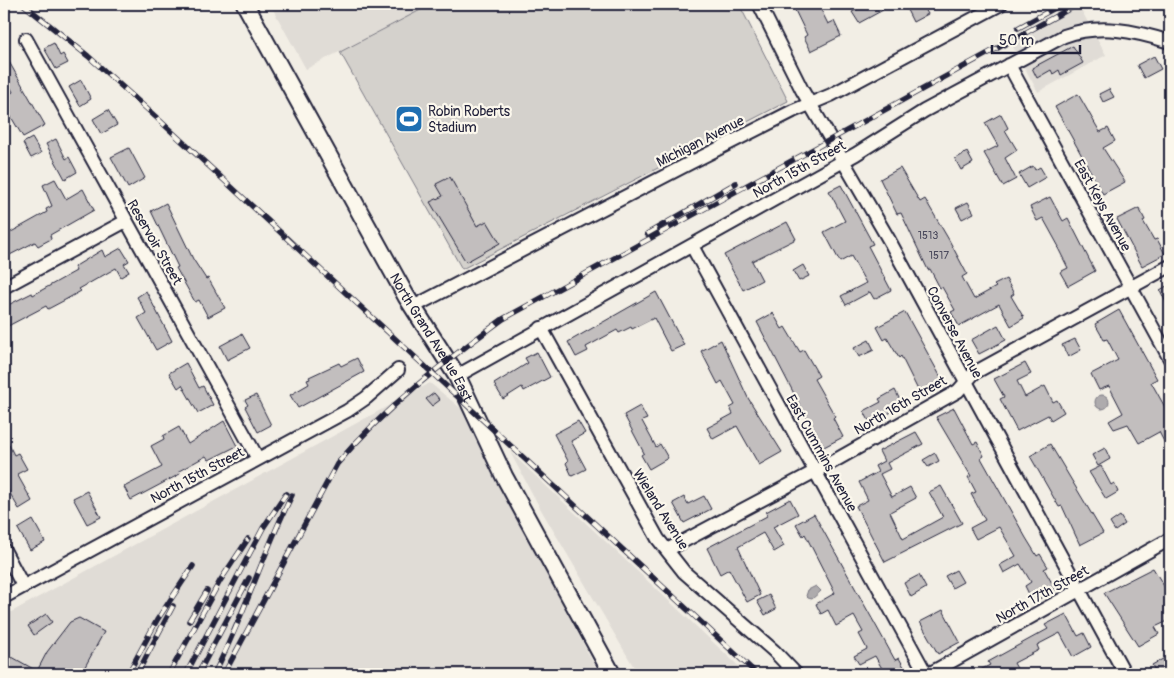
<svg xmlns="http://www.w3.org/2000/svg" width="1174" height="678" font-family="Pangolin,sans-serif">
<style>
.built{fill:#e0dcd6}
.green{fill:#d4d1cc;stroke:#7b7a84}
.water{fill:#aeabad;stroke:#76747f}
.building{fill:#c2bebe;stroke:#22223b}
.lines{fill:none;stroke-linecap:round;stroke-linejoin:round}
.minor-casing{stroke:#22223b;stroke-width:16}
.tertiary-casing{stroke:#22223b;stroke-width:20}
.minor{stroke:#fbf7ec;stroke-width:12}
.tertiary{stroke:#fbf7ec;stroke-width:16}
.rail-casing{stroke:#22223b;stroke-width:5.5}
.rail{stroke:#fbf7ec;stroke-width:4;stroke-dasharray:11;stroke-linecap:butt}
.labels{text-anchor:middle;stroke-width:4.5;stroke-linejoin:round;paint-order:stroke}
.number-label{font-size:11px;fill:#4a495c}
.poi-label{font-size:14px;fill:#22223b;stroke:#fbf7ec;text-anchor:start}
.street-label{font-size:14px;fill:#22223b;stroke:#fbf7ec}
</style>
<rect width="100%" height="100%" fill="#f2eee5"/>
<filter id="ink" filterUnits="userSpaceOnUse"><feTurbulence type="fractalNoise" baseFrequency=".02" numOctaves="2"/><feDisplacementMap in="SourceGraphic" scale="10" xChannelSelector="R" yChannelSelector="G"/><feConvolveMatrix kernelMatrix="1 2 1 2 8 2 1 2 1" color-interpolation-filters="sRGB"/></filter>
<g filter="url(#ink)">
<path class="built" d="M270 4H432L306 69Z
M1079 6 1106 55 1038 92 1012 45Z
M430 383 469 415 498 481 599 674H4V616Z
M510 452 747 674H638L540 508Z"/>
<path class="green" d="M432 4H739L788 101 462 269 340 52Z"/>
<path class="water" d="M1095 402a7 7 0 1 1 14 0a7 7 0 1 1-14 0Z
M816 586 821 591 812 599 808 598 806 596 808 590Z"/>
<path class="building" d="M792 4H818L828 24 834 21 841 36 811 51 804 37 807 35Z
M867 4H880L883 10 859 23 852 12Z
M904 4H922L928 14 913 22Z
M54 43 60 56 63 54 68 63 56 69 44 48Z
M1073 46 1083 63 1061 75 1059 70 1053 74 1051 70 1037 78 1032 68Z
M4 53 45 125 23 137 4 105V98L13 92 4 75Z
M1154 56 1161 69 1144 78 1137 65Z
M81 80 91 99 80 106 69 87Z
M1109 89 1114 97 1103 102 1099 94Z
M1078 94 1100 132 1108 128 1115 141 1103 148 1125 182 1103 194 1055 107Z
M108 110 117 125 101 134 93 119Z
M1001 114 1008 128 1005 130 1017 150 1005 158 1016 179 1003 186 984 153 998 146 985 123Z
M32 138 41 153 31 158 23 143Z
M56 139 66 159 69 157 77 172 65 179 46 144Z
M129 148 145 178 128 188 111 157Z
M967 152 973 163 961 170 955 159Z
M1033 166 1035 170 1040 167 1046 177 1027 188 1019 174Z
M900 168 920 202 925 199 949 240 967 274 962 277 974 299 996 287 994 285 1006 279 1014 294 1011 296 1024 318 1011 326 999 304 959 326 951 312 955 310 942 287 940 288 930 269 928 270 901 213 897 214 880 179Z
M450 177 477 226 487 221 500 243 466 262 430 202 443 196 436 184Z
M55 179 66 199 83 189 94 210 50 235 51 239 38 246 35 242 4 258V236L47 212 46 209 52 206 43 185Z
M841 185 873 244 868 246 891 290 874 299 870 292 846 305 841 296 866 283 851 256 840 262 824 232 845 221 829 191Z
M1050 197 1063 221 1068 218 1095 271 1068 286 1060 272 1068 268 1058 248 1059 247 1043 218 1037 221 1030 207Z
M968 202 974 213 962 219 956 208Z
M166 203 193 259 206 279 208 278 225 308 208 317 199 300 195 302 176 268 178 267 151 211Z
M1139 208 1145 220 1143 221 1154 240 1157 239 1165 254 1142 266 1117 219Z
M787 222 796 239 752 261 762 280 743 290 724 255Z
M121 248 129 261 124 264 129 272 121 277 116 268 79 289 81 291 65 300 48 309 46 306 8 326 4 320V307L32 293 33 295 76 271 74 267 102 250 105 257Z
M803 265 809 276 799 281 793 271Z
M1170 284V311L1160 290Z
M146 291 172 341 156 350 138 318 146 313 137 297Z
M656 292 684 345 671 351 654 318 632 329 631 327 619 333 617 330 586 347 588 351 576 357 568 342Z
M1119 310 1157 379 1151 382 1170 416V453L1159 432 1139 443 1128 424 1114 429 1109 421 1123 413 1109 386 1099 390 1091 374 1118 360 1107 339 1104 340 1095 324Z
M905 312 944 383 921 396 901 356 899 358 887 338 884 340 877 327Z
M773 313 782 329 785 327 800 352 804 350 819 376 814 379 835 416 833 418 843 437 822 448 757 322Z
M998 325 1006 340 979 354 971 340Z
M242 334 250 348 227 360 220 346Z
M1075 339 1081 350 1068 357 1062 345Z
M721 340 748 398 782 452 759 465 737 426 713 439 707 428 733 414 730 408 735 405 722 381 718 384 701 351Z
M869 340 874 350 859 357 854 348Z
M537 352 550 377 524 391 522 387 503 399 494 384 528 363 525 358Z
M357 358 364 372 298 408 290 395 309 384 307 380 310 379 309 377 339 363 341 366Z
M186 363 199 388 203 386 213 405 198 413 182 385 178 388 169 373Z
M1025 363 1031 374 1017 381 1025 397 1045 386 1053 402 1057 400 1064 412 1051 420 1048 415 1017 431 1000 399 1004 397 994 379Z
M895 390 903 406 870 423 864 411 881 402 879 399Z
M434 393 440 400 432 406 426 399Z
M256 395 271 425 258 432 245 407 248 405 245 400Z
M640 406 647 419 642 421 656 447 660 444 668 458 649 469 641 455 644 453 624 415Z
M954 408 973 444 977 442 984 456 981 458 1026 538 1037 556 1040 554 1048 567 1044 569 1056 590 1033 602 1025 586 1031 582 1020 564 1004 573 1000 565 1016 556 999 527 976 539 970 528 985 520 971 494 976 492 968 477 971 476 936 417Z
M224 421 237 446 209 460 206 456 179 471 180 474 131 500 124 487 162 467 151 446 164 439 163 436 179 427 188 444Z
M578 421 585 433 571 441 586 469 572 476 566 463 568 461 554 434Z
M916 432 923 444 887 463 890 469 880 474 892 497 910 487 916 498 890 512 903 539 943 517 929 492 941 486 962 523 885 562 856 506 868 500 859 482 878 472 875 466 884 461 879 451Z
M4 435 14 455 18 453 27 469 17 474 32 501 19 509 4 483Z
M1050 444 1103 533 1080 545 1062 506 1059 507 1030 456Z
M1105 448 1110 459 1098 466 1092 455Z
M935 453 939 461 928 467 923 460Z
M1101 466 1111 485 1114 483 1118 492 1106 499 1089 472Z
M87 491 101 517 87 524 73 498Z
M704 496 711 509 684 523 673 503 684 497 688 504Z
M790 499 798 514 773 527 784 546 774 552 763 533 738 547 760 595 747 602 729 569 720 574 707 548 767 516 766 512Z
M814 514 895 660 899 658 908 674H885L875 656 859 664 854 656 867 649 859 634 863 632 854 616 836 626 828 610 821 614 816 604 835 593 805 534 803 536 796 524Z
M1120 516 1125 524 1115 531 1110 523Z
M33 520 45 542 30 550 18 529Z
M1153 568 1170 596V620L1155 627 1159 634 1138 646 1104 593Z
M956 570 963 582 952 588 945 576Z
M919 575 926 588 911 597 904 583Z
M769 595 776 609 765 615 757 601Z
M943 610 960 642 938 654 920 622Z
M46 614 52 622 34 635 28 626Z
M1066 614 1078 636 1084 633 1091 647 1073 657 1060 633 1037 645 1039 650 1014 663 1020 674H1006L1004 670 996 674H972L990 665 988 662 1048 629 1045 625Z
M79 618 104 632 81 674H4L12 657 37 671 47 652 70 622Z
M1170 655V674H1157L1152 665Z"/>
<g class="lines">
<defs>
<path id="minor" d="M759 4 802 90 889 240 1125 674
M26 39 258 459
M1009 65 1170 359
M692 246 926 674
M4 287 126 221
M413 307 690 163 793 111 831 95 1001 4
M541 328 658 539 684 572 774 651 796 674
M457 376 856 154 924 111 1064 36C1100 23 1135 31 1170 42
M4 550 23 586
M667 550 827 465 958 391 974 373 1170 266
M4 597 347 411 366 398 398 370
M929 674 1170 539"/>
<g id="tertiary">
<path id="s1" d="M245 4 406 296 457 376 504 476 612 674"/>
</g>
</defs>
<use href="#minor" class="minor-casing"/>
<use href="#tertiary" class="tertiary-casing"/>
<use href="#minor" class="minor"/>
<use href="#tertiary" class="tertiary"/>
<defs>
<path id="rail" d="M23 4 88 56 157 118 757 674
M1018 28 1062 4
M647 234 736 183
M189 621 207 591
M128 674 157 620 193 566
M137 674 173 606
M169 674 220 581 248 539
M186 674 263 528 286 494
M198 674 249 578
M214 674C244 616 263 553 292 495
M224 674 337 464C385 407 443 363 503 319L1078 4"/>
</defs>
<use href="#rail" class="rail-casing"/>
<use href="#rail" class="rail"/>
</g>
</g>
<defs>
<symbol id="stadium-square" viewBox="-11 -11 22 22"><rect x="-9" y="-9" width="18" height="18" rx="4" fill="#1f6fb2" stroke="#fbf7ec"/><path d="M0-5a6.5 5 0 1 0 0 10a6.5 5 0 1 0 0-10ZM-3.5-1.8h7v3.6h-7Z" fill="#fff"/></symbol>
</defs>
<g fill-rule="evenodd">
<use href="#stadium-square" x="393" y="103" width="32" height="32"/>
</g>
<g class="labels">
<g class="number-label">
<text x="928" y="239">1513</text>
<text x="939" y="259">1517</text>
</g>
<g class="poi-label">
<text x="428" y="116">Robin Roberts<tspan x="428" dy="16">Stadium</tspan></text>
</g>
<g class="street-label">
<text transform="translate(700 141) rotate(-27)" y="5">Michigan Avenue</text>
<text transform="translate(799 169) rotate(-29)" y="5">North 15th Street</text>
<text transform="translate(1103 205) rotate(61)" y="5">East Keys Avenue</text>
<text transform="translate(155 242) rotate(60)" y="5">Reservoir Street</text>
<text transform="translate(955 332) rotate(62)" y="5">Converse Avenue</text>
<text dy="5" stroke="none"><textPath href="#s1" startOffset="382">North Grand Avenue East</textPath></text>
<text transform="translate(900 405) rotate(-30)" y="5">North 16th Street</text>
<text transform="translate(822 453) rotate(61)" y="5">East Cummins Avenue</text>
<text transform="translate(197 475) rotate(-28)" y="5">North 15th Street</text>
<text transform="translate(661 509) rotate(58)" y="5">Wieland Avenue</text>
<text transform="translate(1042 594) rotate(-29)" y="5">North 17th Street</text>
</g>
</g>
<rect width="1174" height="678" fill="none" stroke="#fbf7ec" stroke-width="20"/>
<rect x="10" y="10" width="1154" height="658" fill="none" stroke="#22223b" stroke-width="2" filter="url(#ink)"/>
<path d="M992 45v8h88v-8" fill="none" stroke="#22223b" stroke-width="2.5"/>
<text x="999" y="45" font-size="15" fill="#22223b" stroke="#fbf7ec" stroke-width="4" paint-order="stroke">50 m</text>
</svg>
